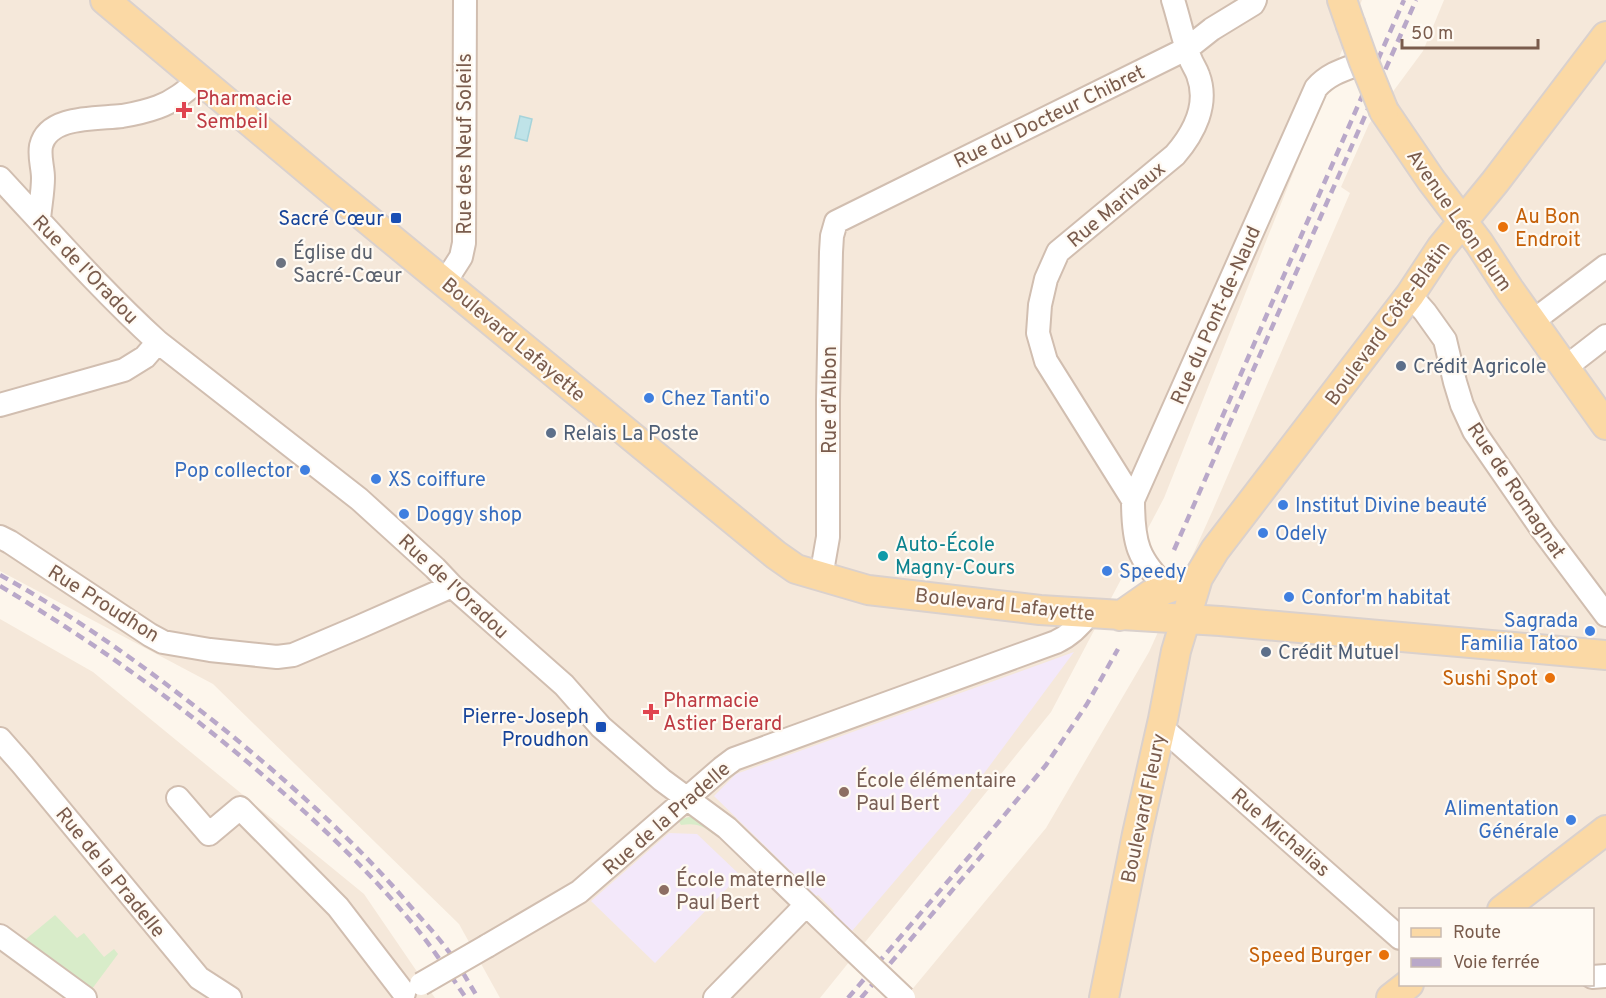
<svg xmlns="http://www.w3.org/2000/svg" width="1606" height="998" font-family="Overpass,sans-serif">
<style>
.residential{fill:#f5e8da;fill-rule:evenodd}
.education{fill:#f3e8fa}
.green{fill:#d8ecc9}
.water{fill:#bfe3e8;stroke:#a5d3da;stroke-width:1.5}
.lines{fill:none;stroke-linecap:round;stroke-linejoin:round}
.minor-casing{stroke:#d1beb0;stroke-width:26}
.major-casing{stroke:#dad1cd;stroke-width:32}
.minor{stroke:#fff;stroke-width:22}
.major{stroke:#fbd9a5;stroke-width:28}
.rail{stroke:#b9a8c9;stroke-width:4.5;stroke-dasharray:9 6;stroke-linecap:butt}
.minor-bridge-casing{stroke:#d1beb0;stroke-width:26;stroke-linecap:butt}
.major-bridge-casing{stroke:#dad1cd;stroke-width:32;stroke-linecap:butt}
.minor-bridge{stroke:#fff;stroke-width:22}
.major-bridge{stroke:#fbd9a5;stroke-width:28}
.health-dot{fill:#e0444e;stroke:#fffaf3;stroke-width:2}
.transit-dot{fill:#1a4fb4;stroke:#fffaf3;stroke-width:2}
.food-dot{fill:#e8710a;stroke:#fffaf3;stroke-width:2}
.worship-dot{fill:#6b7280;stroke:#fffaf3;stroke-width:2}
.service-dot{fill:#5c6f8a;stroke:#fffaf3;stroke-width:2}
.shop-dot{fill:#3f7fe0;stroke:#fffaf3;stroke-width:2}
.culture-dot{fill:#0f9aa8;stroke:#fffaf3;stroke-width:2}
.education-dot{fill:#8d6e63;stroke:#fffaf3;stroke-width:2}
.labels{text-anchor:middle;stroke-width:4.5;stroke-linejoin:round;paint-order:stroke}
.health-label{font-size:20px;fill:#be3a42;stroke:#fffaf3;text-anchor:start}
.street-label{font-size:20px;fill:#7a5c4d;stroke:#fffaf3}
.food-label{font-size:20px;fill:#c56008;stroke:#fffaf3;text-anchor:end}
.transit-label{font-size:20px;fill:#164399;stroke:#fffaf3;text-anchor:end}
.worship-label{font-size:20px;fill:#5b616d;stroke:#fffaf3;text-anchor:start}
.service-label{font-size:20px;fill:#4e5e75;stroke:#fffaf3;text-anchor:start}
.shop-label{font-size:20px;fill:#366cbe;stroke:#fffaf3;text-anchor:start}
.culture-label{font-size:20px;fill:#0d838f;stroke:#fffaf3;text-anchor:start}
.education-label{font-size:20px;fill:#785e54;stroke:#fffaf3;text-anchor:start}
</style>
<rect width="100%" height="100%" fill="#fdf6ec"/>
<path class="residential" d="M0 0H1362L1164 498 1051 712 820 998H500L459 924 213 684 0 571Z
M1444 0H1606V998H905L1046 828 1149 652 1212 512 1350 193 1341 187 1369 124 1423 51ZM1400 910H1592V984H1400Z
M0 619 93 672 364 894 435 998H0Z"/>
<path class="education" d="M1074 652 965 799 852 931 833 913 834 911 818 895 816 896 714 796 736 774Z
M669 833 697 834 740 875 655 963 591 901Z"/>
<path class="green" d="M689 817 697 818 719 829 713 834C702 825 695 823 681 825L678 820Z
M55 915 77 938 84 933 104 957 114 949 118 954 89 993 20 944Z"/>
<path class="water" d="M520 116 532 119 527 141 515 138Z"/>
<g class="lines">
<defs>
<path id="minor" d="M0 178C52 234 102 291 158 342L359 499 435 568 452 586 564 685 601 727 662 780 727 828 846 943
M39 220C40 206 43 192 43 178 43 167 39 158 41 146 48 115 98 119 122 116 134 114 147 111 158 107 175 101 187 90 200 79
M445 282 461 257 464 243 465 0
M1410 295 1425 312 1445 340 1455 382 1462 405 1474 431 1543 531 1606 615
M1533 321 1606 266
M1566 367 1606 336
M0 405 124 370 145 357 158 342
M1133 500 1046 361 1038 333 1040 305 1046 279 1058 252 1175 155C1194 133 1209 104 1198 75 1196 69 1192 64 1190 58 1183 39 1179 19 1173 0
M0 537 10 542 150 635 163 642 210 650 277 657 293 655 359 627 452 586
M821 577 828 537V400L831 252 832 236 836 222 1188 48 1212 29 1253 4 1255 0
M1169 589C1137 560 1133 542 1133 500L1316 88C1329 73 1346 69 1364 62
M1161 727 1400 938
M0 739 22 764 199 978 230 998
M178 798 209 834 240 808 338 907 404 993
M0 936 85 998
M487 946 579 892 722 768 734 759 1056 642C1071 635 1080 626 1089 613
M1592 977 1606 976
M715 998 806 905"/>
<path id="major" d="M105 0 328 187 776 555 796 569 868 590 1040 610 1220 621 1606 655
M1342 0 1350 23
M1384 111 1431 180 1479 243 1509 289 1606 425
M1120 616 1150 595 1198 578
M1502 910 1606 830
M1104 998 1137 834 1163 719 1176 651 1198 578 1215 550 1410 295 1441 248 1495 182 1606 36
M1391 998 1409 984"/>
</defs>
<use href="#minor" class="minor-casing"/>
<use href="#major" class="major-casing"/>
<use href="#minor" class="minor"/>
<use href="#major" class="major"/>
<path class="rail" d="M1210 445 1404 0
M1174 550 1416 0
M0 575C82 620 158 676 231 735 295 788 357 843 411 907 426 924 442 941 454 959 463 972 470 985 478 998
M0 586C89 639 172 698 251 765 309 814 365 866 413 924 432 947 449 973 466 998
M848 998 997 824 1046 765 1087 704 1118 649
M861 998 983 854"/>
<defs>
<path id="minor-bridge" d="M846 943 904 998
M421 984 487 946"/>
<path id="major-bridge" d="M1350 23 1364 62 1384 111"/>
</defs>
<use href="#minor-bridge" class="minor-bridge-casing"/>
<use href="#major-bridge" class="major-bridge-casing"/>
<use href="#minor-bridge" class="minor-bridge"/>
<use href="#major-bridge" class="major-bridge"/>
</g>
<g class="health-dot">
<path d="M181 101h6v6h6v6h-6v6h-6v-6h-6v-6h6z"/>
<path d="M648 703h6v6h6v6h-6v6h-6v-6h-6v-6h6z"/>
</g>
<g class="transit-dot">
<rect x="390" y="212" width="12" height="12" rx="3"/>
<rect x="595" y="721" width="12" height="12" rx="3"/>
</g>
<g class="food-dot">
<circle cx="1503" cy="227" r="6"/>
<circle cx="1550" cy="678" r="6"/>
<circle cx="1384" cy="955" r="6"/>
</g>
<circle class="worship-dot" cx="281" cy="263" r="6"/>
<g class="service-dot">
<circle cx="1401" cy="366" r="6"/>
<circle cx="551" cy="433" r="6"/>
<circle cx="1266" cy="652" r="6"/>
</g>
<g class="shop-dot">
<circle cx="649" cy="398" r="6"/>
<circle cx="305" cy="470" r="6"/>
<circle cx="376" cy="479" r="6"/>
<circle cx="1283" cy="505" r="6"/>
<circle cx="404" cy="514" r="6"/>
<circle cx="1263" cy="533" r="6"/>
<circle cx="1107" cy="571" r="6"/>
<circle cx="1289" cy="597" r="6"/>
<circle cx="1590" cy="631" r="6"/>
<circle cx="1571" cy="820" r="6"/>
</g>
<circle class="culture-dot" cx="883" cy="556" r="6"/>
<g class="education-dot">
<circle cx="844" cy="792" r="6"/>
<circle cx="664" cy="890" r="6"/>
</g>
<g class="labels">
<g class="health-label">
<text x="196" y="105">Pharmacie<tspan x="196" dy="23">Sembeil</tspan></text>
<text x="663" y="707">Pharmacie<tspan x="663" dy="23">Astier Berard</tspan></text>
</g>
<g class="street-label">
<text transform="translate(1049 116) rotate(-26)" y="7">Rue du Docteur Chibret</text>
<text transform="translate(464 144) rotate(-90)" y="7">Rue des Neuf Soleils</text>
<text transform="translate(1116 204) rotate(-40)" y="7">Rue Marivaux</text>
<text transform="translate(1460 220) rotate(55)" y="7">Avenue Léon Blum</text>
<text transform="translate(86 269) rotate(46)" y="7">Rue de l'Oradou</text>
<text transform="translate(1215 315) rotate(-66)" y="7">Rue du Pont-de-Naud</text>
<text transform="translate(1387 323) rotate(-54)" y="7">Boulevard Côte-Blatin</text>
<text transform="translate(514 339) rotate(40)" y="7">Boulevard Lafayette</text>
<text transform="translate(829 400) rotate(-90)" y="7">Rue d'Albon</text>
<text transform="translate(1517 490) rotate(56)" y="7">Rue de Romagnat</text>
<text transform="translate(454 586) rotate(43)" y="7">Rue de l'Oradou</text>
<text transform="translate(104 603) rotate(32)" y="7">Rue Proudhon</text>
<text transform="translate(1005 604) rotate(6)" y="7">Boulevard Lafayette</text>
<text transform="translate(1143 808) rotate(-78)" y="7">Boulevard Fleury</text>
<text transform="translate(666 818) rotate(-41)" y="7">Rue de la Pradelle</text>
<text transform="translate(1281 832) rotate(41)" y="7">Rue Michalias</text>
<text transform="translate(111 872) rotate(51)" y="7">Rue de la Pradelle</text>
</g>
<g class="food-label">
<text x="1515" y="223" text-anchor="start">Au Bon<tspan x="1515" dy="23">Endroit</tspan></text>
<text x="1538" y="685">Sushi Spot</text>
<text x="1372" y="962">Speed Burger</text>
</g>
<g class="transit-label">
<text x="384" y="225">Sacré Cœur</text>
<text x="589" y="723">Pierre-Joseph<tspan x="589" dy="23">Proudhon</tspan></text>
</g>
<g class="worship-label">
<text x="293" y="259">Église du<tspan x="293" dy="23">Sacré-Cœur</tspan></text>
</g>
<g class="service-label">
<text x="1413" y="373">Crédit Agricole</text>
<text x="563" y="440">Relais La Poste</text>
<text x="1278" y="659">Crédit Mutuel</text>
</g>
<g class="shop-label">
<text x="661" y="405">Chez Tanti'o</text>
<text x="293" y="477" text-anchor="end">Pop collector</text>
<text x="388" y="486">XS coiffure</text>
<text x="1295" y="512">Institut Divine beauté</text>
<text x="416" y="521">Doggy shop</text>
<text x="1275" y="540">Odely</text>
<text x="1119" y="578">Speedy</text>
<text x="1301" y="604">Confor'm habitat</text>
<text x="1578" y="627" text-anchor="end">Sagrada<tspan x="1578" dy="23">Familia Tatoo</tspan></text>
<text x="1559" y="815" text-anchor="end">Alimentation<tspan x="1559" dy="23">Générale</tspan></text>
</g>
<g class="culture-label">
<text x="895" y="551">Auto-École<tspan x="895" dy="23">Magny-Cours</tspan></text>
</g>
<g class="education-label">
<text x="856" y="787">École élémentaire<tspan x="856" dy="23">Paul Bert</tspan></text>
<text x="676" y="886">École maternelle<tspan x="676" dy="23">Paul Bert</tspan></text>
</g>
</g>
<rect x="1399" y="908" width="195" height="78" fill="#fffaf3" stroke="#cabbb1" stroke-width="1.5"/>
<rect x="1411" y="928" width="30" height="9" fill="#fbd9a5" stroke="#cabbb1" stroke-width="1.5"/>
<text x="1453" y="938" font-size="18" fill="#7a5c4d">Route</text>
<rect x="1411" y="958" width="30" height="9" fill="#b9a8c9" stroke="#cabbb1" stroke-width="1.5"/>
<text x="1453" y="968" font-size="18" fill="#7a5c4d">Voie ferrée</text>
<path d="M1402 39v9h136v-9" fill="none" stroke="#7a5c4d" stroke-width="3"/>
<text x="1411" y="39" font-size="18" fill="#7a5c4d" stroke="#fffaf3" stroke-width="4.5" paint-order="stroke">50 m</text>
</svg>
